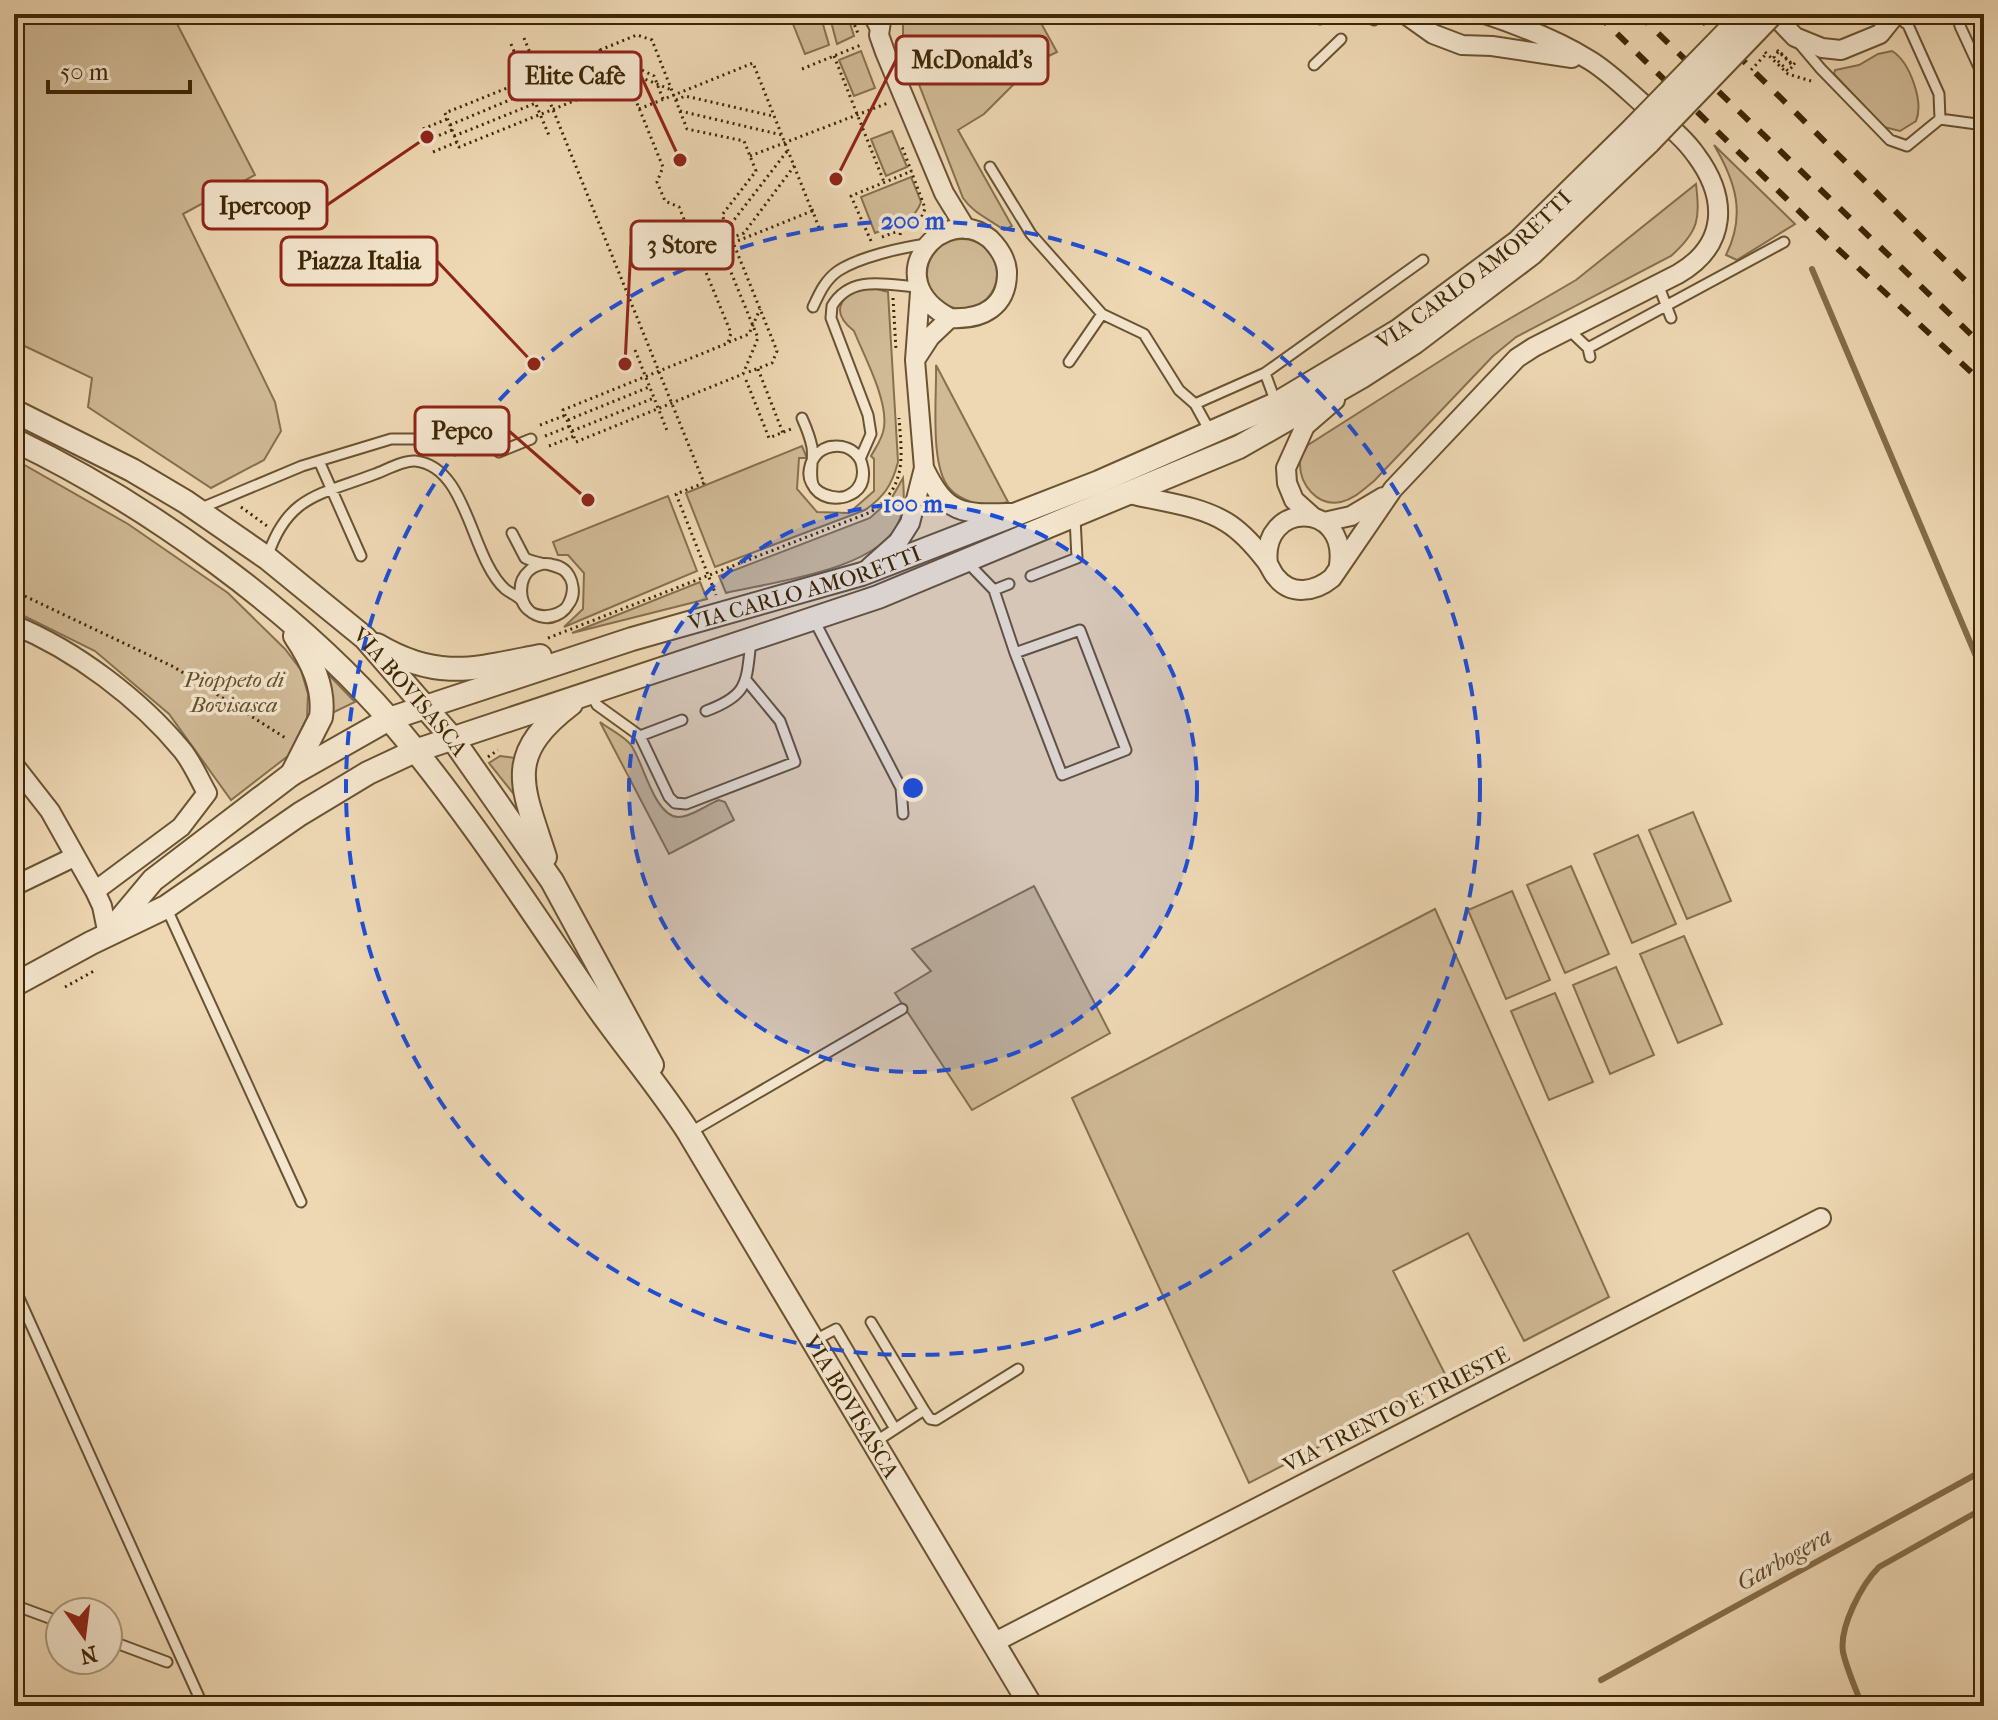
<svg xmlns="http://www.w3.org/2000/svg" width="1998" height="1720" font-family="'IM FELL French Canon',serif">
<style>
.green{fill:#d0ba96;stroke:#87704e;stroke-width:2}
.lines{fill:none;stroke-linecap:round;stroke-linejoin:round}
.stream{stroke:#846d4a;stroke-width:6}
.service-casing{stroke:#6a5331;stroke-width:13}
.minor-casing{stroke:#6a5331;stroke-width:22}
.tertiary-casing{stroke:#6a5331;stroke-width:26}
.path{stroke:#3e2705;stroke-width:3;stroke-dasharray:2 4;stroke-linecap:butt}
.service{stroke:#f4e6ce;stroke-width:9}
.minor{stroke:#f4e6ce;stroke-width:18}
.tertiary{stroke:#f4e6ce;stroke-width:22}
.rail{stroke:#3e2705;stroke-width:6;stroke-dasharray:14 14;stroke-linecap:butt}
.tertiary-bridge-casing{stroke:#6a5331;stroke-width:26;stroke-linecap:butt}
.path-bridge{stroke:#3e2705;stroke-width:3;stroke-dasharray:2 4;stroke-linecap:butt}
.tertiary-bridge{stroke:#f4e6ce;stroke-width:22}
.ring{fill:none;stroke:#1d4ed8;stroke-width:4;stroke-dasharray:14 10}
.labels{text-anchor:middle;stroke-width:7;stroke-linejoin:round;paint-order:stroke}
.street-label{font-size:22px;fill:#3e2705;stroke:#f4e6ce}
.park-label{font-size:22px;font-style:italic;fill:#624c29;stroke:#f4e6ce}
.water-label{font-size:24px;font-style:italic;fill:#614a28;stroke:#f4e6ce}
.centre{fill:#1d4ed8;stroke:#f4e6ce;stroke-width:4}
.ring-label{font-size:24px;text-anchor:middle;font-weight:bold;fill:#1d4ed8;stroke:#f4e6ce;stroke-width:7;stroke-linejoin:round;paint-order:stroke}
.leader{fill:none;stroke:#8f2418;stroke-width:3}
.callout-dot{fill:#8f2418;stroke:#f4e6ce;stroke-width:3}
.callout{fill:#f4e6ce;stroke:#8f2418;stroke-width:3}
.callout-label{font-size:24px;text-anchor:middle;font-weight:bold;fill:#3e2705}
</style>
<rect width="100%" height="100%" fill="#eed8b4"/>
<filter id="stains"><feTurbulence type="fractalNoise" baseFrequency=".0025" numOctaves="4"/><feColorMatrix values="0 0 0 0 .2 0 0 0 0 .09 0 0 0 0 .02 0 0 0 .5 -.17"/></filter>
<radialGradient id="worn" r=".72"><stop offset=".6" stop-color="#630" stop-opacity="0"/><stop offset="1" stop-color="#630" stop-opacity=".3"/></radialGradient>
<path class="green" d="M14 14H172L255 175 183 214 275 402 281 431 264 460 211 488 88 407 92 378 14 341Z
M789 14H820L829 45 805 54Z
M829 14H847L854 36 837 44Z
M909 14H1036L1057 52 1036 62 984 114 958 130 1012 226 1004 230C988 218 974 214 963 198L903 43V24Z
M861 51 875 88 854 96 839 60Z
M1892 51C1910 62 1924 102 1916 121L1900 131 1884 127 1834 74 1835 70 1859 65 1878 54Z
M892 131 907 167 886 176 871 139Z
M1714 145 1795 224 1737 260 1726 255C1746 215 1736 182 1714 145Z
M911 177 921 202C914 223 894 226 875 233L861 197Z
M1696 184C1700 219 1699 231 1671 256L1516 337 1493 356 1374 481C1363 490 1354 499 1341 502 1318 507 1299 485 1300 462 1301 456 1305 450 1308 445L1473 340 1576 280Z
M927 274a35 35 0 1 1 70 0a35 35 0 1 1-70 0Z
M870 287 888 292 898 462C892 485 884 497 865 510L715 567 686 493 802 446 807 458H799L797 489 817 512 849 513 874 491V459L871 456C876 447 883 438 884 427 888 400 864 356 854 331 827 310 843 292 870 287Z
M936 365 1008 502C995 506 984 507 971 502 963 499 955 495 950 489 929 467 937 396 936 365Z
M14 459 128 524 228 593 285 649 301 670 308 694 307 718 288 756 231 800 169 714 95 651 14 611Z
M903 478C904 492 905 508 899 521 880 570 772 582 726 593L719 576 870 518 891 499Z
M668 496 697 571 564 627 583 609 584 573 568 555H558L553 542Z
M700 582 707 599 572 633 587 627Z
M324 673H327L355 702 330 714Z
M600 722C609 729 624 736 631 745 643 761 654 816 678 817 691 817 706 805 719 800L725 802 734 820 669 854Z
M500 756 522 759 520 802 489 763Z
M1693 812 1731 901 1687 919 1649 830Z
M1638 835 1676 924 1632 943 1594 854Z
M1571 866 1609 954 1565 973 1527 885Z
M1034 886 1110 1033 972 1110 895 993 931 971 912 949Z
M1512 891 1550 980 1506 999 1468 910Z
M1435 909 1609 1297 1524 1341 1468 1233 1393 1271 1448 1380 1249 1483 1072 1098Z
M1684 936 1722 1024 1678 1043 1640 954Z
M1616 967 1654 1055 1610 1074 1573 985Z
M1555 993 1593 1082 1549 1100 1511 1011Z"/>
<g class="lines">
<path class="stream" d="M1812 269 1984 675
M1601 1680 1984 1470
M1862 1706C1856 1689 1847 1670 1843 1652 1839 1627 1862 1584 1879 1567L1984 1508"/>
<defs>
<path id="service" d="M867 14 877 32
M1957 14 1960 26 1984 78
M1320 19 1328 14
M1374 20 1384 14
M1799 43 1821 69 1890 140 1907 146 1940 119 1939 94 1908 25 1895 15
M1314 65 1341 39
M1940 119 1984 125
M990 167 1031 234 1102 314 1144 334 1179 390 1195 404 1211 433
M1658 284 1671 318
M813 307C819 294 825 280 838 271 859 257 903 247 928 244
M1568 329 1588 348 1590 357
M1588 348 1784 242
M1069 362 1102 314
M1265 373 1276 403
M1195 404 1265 373 1423 260
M802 418C806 427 810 437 812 447 815 466 802 491 830 497 838 499 846 498 853 493 859 487 863 480 863 472 863 457 850 445 835 446 826 446 820 450 815 457 786 499 871 516 863 468 857 433 803 443 810 478 818 513 875 500 860 459L871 434 868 415 831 318 832 306C851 274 887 285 918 287
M499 452 531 439
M319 461 361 556
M199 509 302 466 391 439H415L441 449
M267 558C287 495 320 495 375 474 386 470 404 460 415 461 468 466 470 557 505 589 510 593 516 595 520 599 525 604 527 609 532 613 570 636 592 566 548 564 534 564 520 574 520 590 520 633 589 617 570 578 566 571 559 566 551 564 513 558 511 621 550 617 558 616 565 611 569 604 573 599 573 592 573 587 570 561 542 567 525 558L512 533
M967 562 994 590 1009 584
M1031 576 1077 558 1075 518
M994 590 1015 653 1062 775 1126 750 1080 630 1015 653
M813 618 901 788 903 814
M590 692 597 705 640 736 682 720
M706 711C749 695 746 683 751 641
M640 736 669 797 675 803 686 804 795 762 780 721 747 681
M166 907 301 1202
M689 1133 902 1009
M14 1287 203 1706
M871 1322 924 1410 895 1429
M815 1340 836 1329 895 1429 875 1442
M924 1410 930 1419 936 1420 1018 1369
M14 1605 60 1622
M108 1640 167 1662"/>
<path id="minor" d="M882 14 879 35 885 52 944 193 966 229
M1405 14 1433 34 1462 45 1492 46 1572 58
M1773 14 1795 37 1822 48 1841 50 1880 34 1896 14
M915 360 930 337 950 318C982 320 1008 307 1007 271 1006 258 999 248 990 239 944 200 875 279 950 318
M924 468C947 516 963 514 1012 513
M1130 494C1161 502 1198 505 1226 522 1241 531 1256 548 1266 561 1270 566 1272 573 1276 577 1291 596 1315 592 1332 578L1393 489 1517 358 1534 347 1678 274C1728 245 1728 198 1696 155 1682 135 1661 120 1643 104 1626 89 1610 73 1591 61 1559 41 1521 26 1485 14
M1313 517 1294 500 1287 483 1286 468 1305 426 1335 400
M1324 522 1351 516 1383 497
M1268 564C1260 501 1348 500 1339 565
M870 567 898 542 910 523 924 468 915 360 920 292
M14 625C75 650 140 699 182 750 192 762 199 779 207 793L181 827 95 891
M14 765 50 811 95 891 102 906 108 935
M14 886 74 857
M993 1643 1821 1218"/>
<g id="tertiary">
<path id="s1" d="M14 411 132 470 186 502 267 558 365 638 452 738 552 881 652 1065"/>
<path id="s2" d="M14 440C146 503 295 610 391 721 465 808 528 906 593 1001 624 1046 660 1087 689 1133L1031 1706"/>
<path d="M377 645C438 681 474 669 540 656"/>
<path d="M292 774 321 717C325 687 311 660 295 636"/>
<path d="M545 857C522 785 503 756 571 704"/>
<path id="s3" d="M112 929 153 880 292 774 389 719 632 639 862 574 1099 482 1276 404 1398 331 1518 242 1634 128"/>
<path d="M14 985 91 943 166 907 300 814 368 773 415 751 878 597 1239 447 1361 377 1415 342 1531 254 1649 142"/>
</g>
</defs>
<use href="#service" class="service-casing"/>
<use href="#minor" class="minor-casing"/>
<use href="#tertiary" class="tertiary-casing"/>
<path class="path" d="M850 14 859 36
M524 38 704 483 676 494 716 595
M511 44 550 138
M600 50 637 35 652 40 687 129 744 141 756 171 722 215 777 351 772 363 746 373
M1777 50 1793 66 1788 71 1774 57 1779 51 1793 65 1796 62
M1765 52 1788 74 1811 81
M611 56 621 82
M834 56 884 182
M802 69 861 45
M623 81 637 76 672 90
M663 99 654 76 601 50 445 113 459 147 621 82 630 86 663 167 657 182 665 201 679 207 731 333 728 343 563 410 576 442 743 374 758 338 721 248
M676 100 685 96 773 116
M639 109 753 63 812 211 700 256
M680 111 782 135
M450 125 531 91
M423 129 447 119
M454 136 536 103
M428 140 452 130
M433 152 457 142
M750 156 888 103
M812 209 819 228
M727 229 788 150
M900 235 901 230C913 225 922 222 925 208L901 144
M882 237 901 230
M731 238 744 233 795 165
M871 241 851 196 912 171
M893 298 896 350
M729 342 749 334 760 309
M635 350 668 433
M758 369 783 433
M746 380 769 438 791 429
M568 420 649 387
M540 425 566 415
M572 431 654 398
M545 436 570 426
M549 446 574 436
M241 507 267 526
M14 521C19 530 19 540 14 549
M14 591 174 667 287 739
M548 638 871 512C907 486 902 458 899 418
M488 757 498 750
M65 987 94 971"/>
<use href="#service" class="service"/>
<use href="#minor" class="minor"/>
<use href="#tertiary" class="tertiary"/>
<path class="rail" d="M1597 14 1840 251 1984 384
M1638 14 1984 347
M1696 14 1984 299"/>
<defs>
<path id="tertiary-bridge" d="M1634 128 1745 14
M1649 142 1772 14"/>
</defs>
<use href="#tertiary-bridge" class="tertiary-bridge-casing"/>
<path class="path-bridge" d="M1704 24 1713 14
M1751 70 1766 54"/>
<use href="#tertiary-bridge" class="tertiary-bridge"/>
</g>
<circle cx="913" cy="788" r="284" fill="#1d4ed8" fill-opacity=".12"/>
<g class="ring">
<circle cx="913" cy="788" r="284"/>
<circle cx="913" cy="788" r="567"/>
</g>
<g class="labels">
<g class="street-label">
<text dy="8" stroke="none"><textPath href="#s3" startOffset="1532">VIA CARLO AMORETTI</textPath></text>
<text dy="8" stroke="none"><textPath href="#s3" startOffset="786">VIA CARLO AMORETTI</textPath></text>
<text dy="8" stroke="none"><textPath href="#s1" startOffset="490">VIA BOVISASCA</textPath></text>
<text dy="8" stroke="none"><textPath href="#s2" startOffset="1300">VIA BOVISASCA</textPath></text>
<text transform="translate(1396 1409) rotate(-27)" y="8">VIA TRENTO E TRIESTE</text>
</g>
<g class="park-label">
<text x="234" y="687">Pioppeto di<tspan x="234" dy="25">Bovisasca</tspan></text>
</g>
<g class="water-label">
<text transform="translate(1784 1559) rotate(-29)" y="8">Garbogera</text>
</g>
</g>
<circle cx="913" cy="788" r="12" class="centre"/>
<g class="ring-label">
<text x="913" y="229">200 m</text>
<text x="913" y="512">100 m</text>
</g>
<path class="leader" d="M836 179L896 60M680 160L641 76M427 137L327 205M625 364L631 245M534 364L437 261M588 500L509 431"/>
<g class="callout-dot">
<circle cx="836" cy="179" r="8"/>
<circle cx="680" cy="160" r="8"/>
<circle cx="427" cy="137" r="8"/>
<circle cx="625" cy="364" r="8"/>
<circle cx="534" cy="364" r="8"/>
<circle cx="588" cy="500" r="8"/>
</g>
<g class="callout">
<rect x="896" y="36" width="152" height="48" rx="8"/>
<rect x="509" y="52" width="132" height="48" rx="8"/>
<rect x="203" y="181" width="124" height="48" rx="8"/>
<rect x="631" y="221" width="102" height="48" rx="8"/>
<rect x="281" y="237" width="156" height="48" rx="8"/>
<rect x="415" y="407" width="94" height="48" rx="8"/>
</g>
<g class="callout-label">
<text x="972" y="68">McDonald's</text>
<text x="575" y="84">Elite Cafè</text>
<text x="265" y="214">Ipercoop</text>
<text x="682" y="253">3 Store</text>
<text x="359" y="269">Piazza Italia</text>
<text x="462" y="439">Pepco</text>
</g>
<rect width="1998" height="1720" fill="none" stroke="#eed8b4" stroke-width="48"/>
<rect x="16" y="16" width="1966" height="1688" fill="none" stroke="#3e2705" stroke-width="4"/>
<rect x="24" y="24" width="1950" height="1672" fill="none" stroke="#3e2705" stroke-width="2"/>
<g transform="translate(84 1636) rotate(166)"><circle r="38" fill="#f4e6ce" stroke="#ab9a7e" stroke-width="2"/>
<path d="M0-6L14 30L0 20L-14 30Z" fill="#8f2418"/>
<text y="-12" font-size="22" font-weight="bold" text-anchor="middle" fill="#3e2705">N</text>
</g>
<path d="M48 80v12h142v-12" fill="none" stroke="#3e2705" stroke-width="4"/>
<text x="60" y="80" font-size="24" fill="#3e2705" stroke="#f4e6ce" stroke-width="6" paint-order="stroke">50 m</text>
<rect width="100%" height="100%" filter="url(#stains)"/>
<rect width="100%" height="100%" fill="url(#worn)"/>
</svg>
